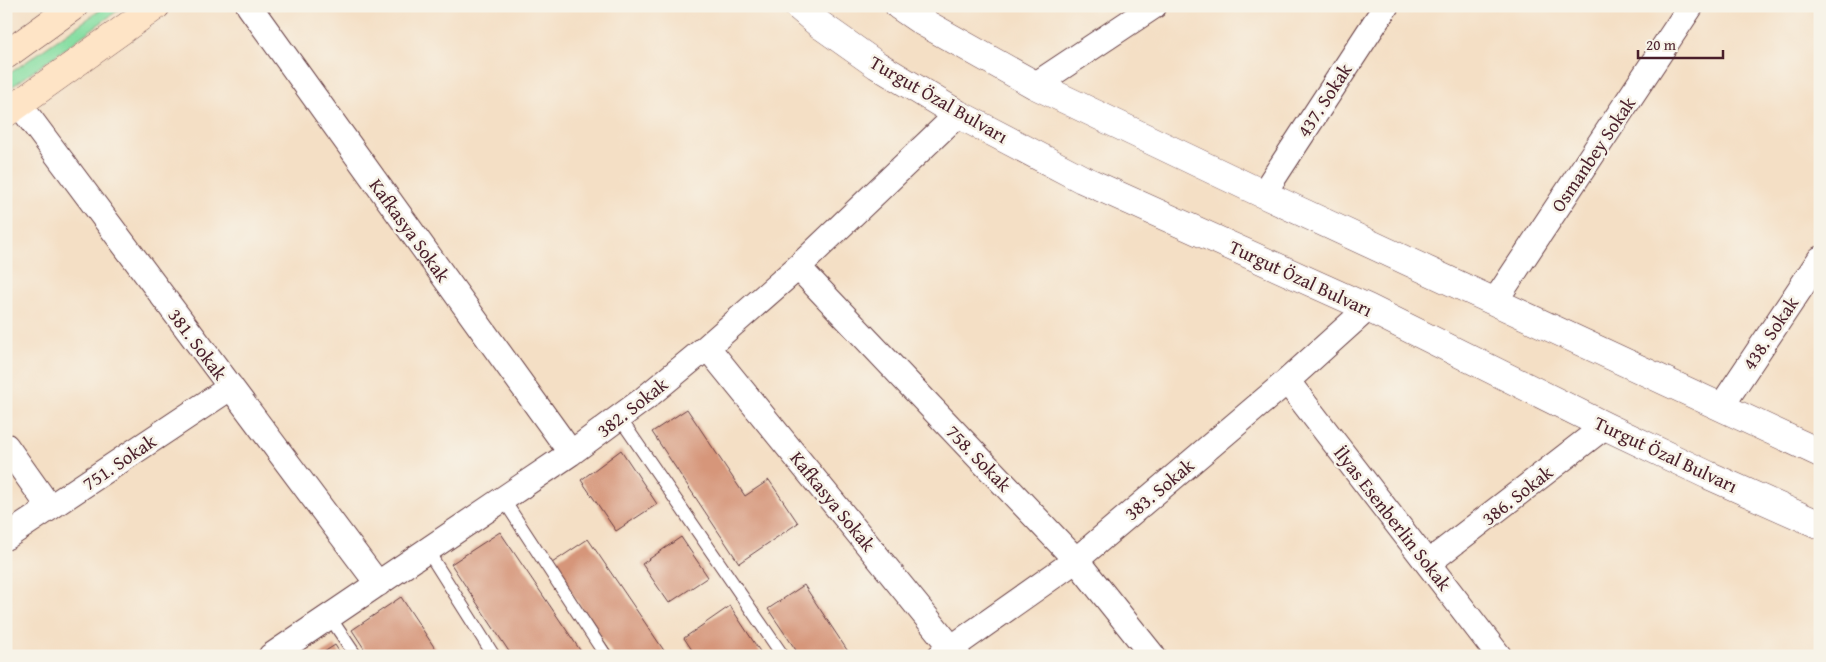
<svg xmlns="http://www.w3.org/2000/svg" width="1826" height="662" font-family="'Gentium Book Plus',serif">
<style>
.green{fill:#86dea2;stroke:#687e66}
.building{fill:#d6967a}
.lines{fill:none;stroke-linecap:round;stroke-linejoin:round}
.service-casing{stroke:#643c42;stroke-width:14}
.minor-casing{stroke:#643c42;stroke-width:27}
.tertiary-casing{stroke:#643c42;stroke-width:29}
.secondary-casing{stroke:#643c42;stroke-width:29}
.service{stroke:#fff;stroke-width:12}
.minor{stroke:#fff;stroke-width:25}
.tertiary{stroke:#fff;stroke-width:28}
.secondary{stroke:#fee4c6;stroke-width:28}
.labels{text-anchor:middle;stroke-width:5;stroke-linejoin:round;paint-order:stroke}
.street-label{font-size:19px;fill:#4a1f2b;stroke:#f7f3e8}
</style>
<rect width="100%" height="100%" fill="#f7f3e8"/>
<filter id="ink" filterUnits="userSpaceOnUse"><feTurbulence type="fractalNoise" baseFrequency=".02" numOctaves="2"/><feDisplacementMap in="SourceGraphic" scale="10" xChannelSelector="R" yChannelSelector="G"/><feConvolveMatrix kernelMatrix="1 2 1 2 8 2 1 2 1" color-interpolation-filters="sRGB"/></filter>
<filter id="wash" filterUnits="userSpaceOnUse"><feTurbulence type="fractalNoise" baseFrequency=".0096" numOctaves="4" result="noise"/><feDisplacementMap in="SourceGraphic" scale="20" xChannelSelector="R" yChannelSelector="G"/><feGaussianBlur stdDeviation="1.12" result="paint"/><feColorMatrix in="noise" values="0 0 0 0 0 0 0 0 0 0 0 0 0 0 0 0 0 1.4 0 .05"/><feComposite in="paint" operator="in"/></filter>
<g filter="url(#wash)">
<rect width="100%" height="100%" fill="#f4dfc5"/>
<path class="green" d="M106 6H124L6 91V76Z"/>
<g id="blocks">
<path class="building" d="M687 409 745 496 769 480 798 523 739 563 652 432Z
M621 450 657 504 616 531 581 480Z
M500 532 584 656H512L451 564Z
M681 537 708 577 669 603 642 564Z
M588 539 665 652 659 656H614L552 563Z
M804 585 851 656H800L768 609Z
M401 597 440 656H369L352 630Z
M730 606 763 656H696L684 638Z
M335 645 342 656H318Z"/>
</g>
</g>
<g filter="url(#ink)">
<use href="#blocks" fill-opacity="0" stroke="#643c42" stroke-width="1"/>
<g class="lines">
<defs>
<path id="service" d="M619 417 783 656
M503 499 606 656
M427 550 494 656
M329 616 356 656"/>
<path id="minor" d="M249 6 571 453
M1035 85 1154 6
M19 104 378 584
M1263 194 1386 6
M798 267 1076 560 1153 656
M1495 301 1691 6
M707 347 958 656
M1287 381 1499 656
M1721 407 1820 259
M6 446 50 508
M6 537 231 387
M1428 563 1605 426
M271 656 571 453 644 399 707 347 798 267 958 114
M940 656 1076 560 1287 381 1368 308"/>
<path id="tertiary" d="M798 6 819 24 877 65 958 114 1082 179 1368 308 1605 426 1708 475 1820 525
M899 6 921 21 1035 85 1263 194 1820 453"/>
<path id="secondary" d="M6 55 74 6
M6 113 156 6"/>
</defs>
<use href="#service" class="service-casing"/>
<use href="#minor" class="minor-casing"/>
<use href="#tertiary" class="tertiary-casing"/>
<use href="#secondary" class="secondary-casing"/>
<use href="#service" class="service"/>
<use href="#minor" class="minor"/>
<use href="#tertiary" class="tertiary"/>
<use href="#secondary" class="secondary"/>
</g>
</g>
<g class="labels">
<g class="street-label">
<text transform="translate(939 99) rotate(30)" y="7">Turgut Özal Bulvarı</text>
<text transform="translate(1324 100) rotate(-57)" y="7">437. Sokak</text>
<text transform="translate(1593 154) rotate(-56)" y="7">Osmanbey Sokak</text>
<text transform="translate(410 230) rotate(54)" y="7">Kafkasya Sokak</text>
<text transform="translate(1301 278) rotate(25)" y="7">Turgut Özal Bulvarı</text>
<text transform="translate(1770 333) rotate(-56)" y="7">438. Sokak</text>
<text transform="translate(198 344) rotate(53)" y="7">381. Sokak</text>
<text transform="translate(632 407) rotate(-38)" y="7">382. Sokak</text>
<text transform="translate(1666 454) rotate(25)" y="7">Turgut Özal Bulvarı</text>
<text transform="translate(979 458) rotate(46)" y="7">758. Sokak</text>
<text transform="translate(119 462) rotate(-34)" y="7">751. Sokak</text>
<text transform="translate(1159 489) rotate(-40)" y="7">383. Sokak</text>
<text transform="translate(1517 495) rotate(-38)" y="7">386. Sokak</text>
<text transform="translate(833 501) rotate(51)" y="7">Kafkasya Sokak</text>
<text transform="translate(1393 518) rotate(52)" y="7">İlyas Esenberlin Sokak</text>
</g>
</g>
<rect width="1826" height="662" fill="none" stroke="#f7f3e8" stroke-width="25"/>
<path d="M1638 50v8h85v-8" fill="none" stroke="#4a1f2b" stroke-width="2.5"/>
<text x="1646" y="50" font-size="15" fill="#4a1f2b" stroke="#f7f3e8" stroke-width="4" paint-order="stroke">20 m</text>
</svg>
